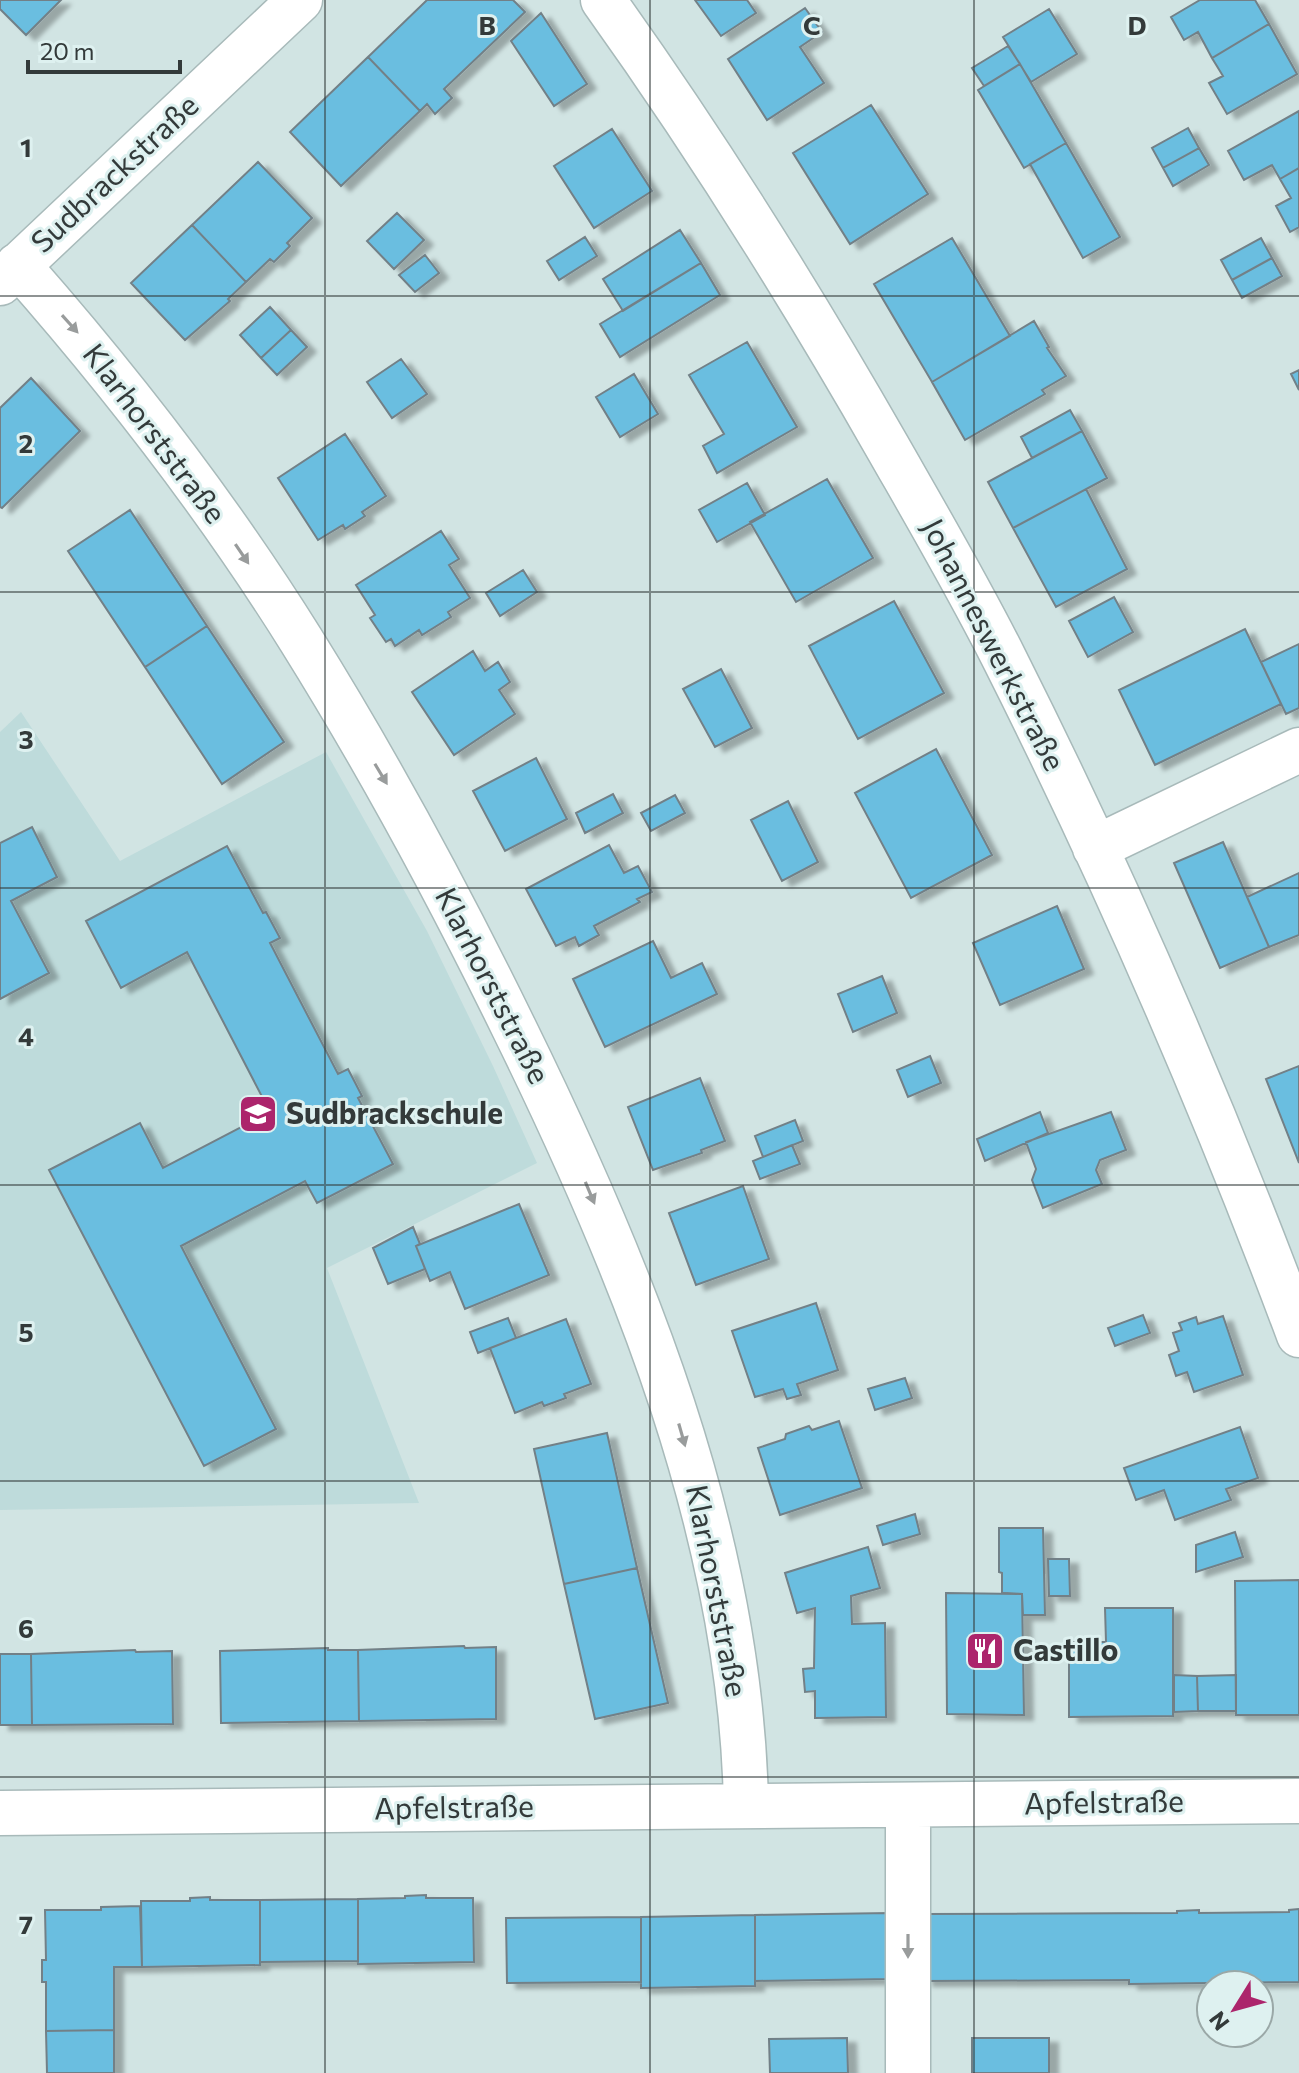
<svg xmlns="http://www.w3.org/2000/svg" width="1299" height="2073" font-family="Commissioner,sans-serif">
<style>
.built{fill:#bedbdb}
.building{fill:#6bbee0;stroke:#728087;stroke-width:2;filter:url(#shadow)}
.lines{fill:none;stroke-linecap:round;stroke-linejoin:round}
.minor-casing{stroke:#a8baba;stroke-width:47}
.minor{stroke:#fff;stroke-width:44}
.oneway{fill:#999c9c}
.grid{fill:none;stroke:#333a3a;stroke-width:2;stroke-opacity:0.55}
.labels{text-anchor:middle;stroke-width:6;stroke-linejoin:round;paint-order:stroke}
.street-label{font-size:30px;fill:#333a3a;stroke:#def1f0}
.poi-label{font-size:30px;font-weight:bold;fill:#333a3a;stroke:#def1f0;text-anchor:start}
.grid-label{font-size:26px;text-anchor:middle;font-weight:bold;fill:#333a3a;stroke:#def1f0;stroke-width:6;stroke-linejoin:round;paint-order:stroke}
</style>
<defs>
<filter id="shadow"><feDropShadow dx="9" dy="5" stdDeviation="2" flood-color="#0004"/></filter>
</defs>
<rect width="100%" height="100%" fill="#d1e4e3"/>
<path class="built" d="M21 712 120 861 326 752 427 931 493 1066 537 1163 327 1268 419 1503 0 1510V732Z"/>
<path class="building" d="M0 0H61L26 35 0 9Z
M427 0H513L525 12 444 89 452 98 435 114 427 104 420 111 368 57Z
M695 0H747L756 13 721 36Z
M1200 0H1255L1269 24 1212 58 1198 32 1184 40 1171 17Z
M805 8 822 32 800 47 824 83 767 120 728 59Z
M1049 9 1077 54 1031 82 1003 37Z
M541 13 587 84 554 106 511 41Z
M1269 24 1297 74 1227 114 1209 83 1223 76 1212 58Z
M1008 46 1020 64 984 86 972 68Z
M368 57 420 111 341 186 290 132Z
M1020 64 1066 143 1024 168 978 90Z
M871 105 928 194 850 244 793 153Z
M1299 111V168L1280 179 1272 165 1244 180 1228 151Z
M1188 128 1199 148 1163 168 1152 148Z
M612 129 652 191 594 228 554 166Z
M1066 143 1120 237 1083 258 1030 164Z
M1199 148 1209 165 1173 186 1163 168Z
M258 162 312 218 287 243 290 246 274 262 270 259 246 282 192 225Z
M1299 168V227L1290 232 1276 206 1291 198 1280 179Z
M397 213 424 240 394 269 367 241Z
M192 225 246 282 228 299 230 301 185 340 131 283Z
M680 230 701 263 623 311 603 279Z
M585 237 597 256 559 280 547 261Z
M952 238 1010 336 932 382 874 284Z
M1261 238 1272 258 1232 280 1221 260Z
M425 255 439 273 415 292 399 275Z
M1272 258 1282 276 1242 298 1232 280Z
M701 263 720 295 620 357 600 324Z
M270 307 291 330 261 358 240 335Z
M1034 321 1049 347 1047 348 1066 376 1042 390 1045 394 965 440 932 382Z
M291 330 307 347 277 375 261 358Z
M747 342 797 427 717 473 703 446 724 434 689 375Z
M401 359 427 394 392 418 367 382Z
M1299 370V390L1291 374Z
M634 374 658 414 620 437 596 397Z
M31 378 80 431 2 508 0 507V408Z
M1070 410 1082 431 1032 458 1021 437Z
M1082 431 1107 478 1013 528 988 482Z
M345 434 386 496 362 512 365 516 345 529 343 525 318 540 278 478Z
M827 479 873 558 796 602 750 522Z
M747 483 765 515 717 542 699 510Z
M1086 489 1127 569 1056 607 1013 528Z
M130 510 207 626 145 667 68 551Z
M441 531 459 559 449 565 470 598 448 612 451 617 422 635 419 630 395 646 391 639 386 642 370 618 375 615 356 585Z
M523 570 537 592 500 616 486 593Z
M1114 597 1133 632 1088 657 1069 621Z
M894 601 944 693 858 739 809 646Z
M207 626 284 742 222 784 145 667Z
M1245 629 1281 704 1155 765 1119 690Z
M1299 644V708L1286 714 1261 662Z
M473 651 485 671 498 662 510 682 499 690 515 714 454 755 412 692Z
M721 669 752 728 715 747 683 689Z
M936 749 992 855 911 898 855 793Z
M536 758 567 819 505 851 473 791Z
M613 794 623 813 585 833 576 813Z
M675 795 685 813 651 831 641 813Z
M788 801 818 862 782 881 751 820Z
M32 827 57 877 11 901 49 973 0 999V843Z
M1223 842 1269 947 1220 968 1174 863Z
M609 845 624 873 638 866 652 892 637 899 640 902 594 926 599 935 579 946 575 937 556 946 526 889Z
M227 846 263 913 266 912 280 938 270 943 338 1074 348 1069 362 1096 358 1098 393 1164 317 1203 305 1181 181 1246 276 1429 204 1466 49 1170 140 1123 163 1168 270 1112 187 952 121 988 86 921Z
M1299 873V935L1269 947 1247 897Z
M1057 906 1084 969 1000 1005 973 943Z
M653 941 671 978 702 963 717 994 605 1047 573 979Z
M882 976 897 1013 853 1032 838 994Z
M930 1056 941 1083 908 1097 897 1070Z
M1299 1066V1163L1266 1079Z
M700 1078 725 1141 701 1150 702 1153 653 1170 628 1107Z
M1040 1112 1048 1133 985 1161 977 1139Z
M1111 1112 1126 1150 1100 1160 1096 1170 1102 1184 1043 1208 1032 1180 1036 1169 1026 1142Z
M795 1120 803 1141 763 1157 755 1136Z
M792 1145 800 1164 760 1179 753 1161Z
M743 1186 769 1259 696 1285 669 1213Z
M519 1204 549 1275 465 1309 450 1272 430 1281 416 1246Z
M413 1227 420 1244 416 1246 425 1269 388 1284 373 1248Z
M816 1303 838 1370 797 1384 801 1395 787 1399 783 1389 755 1397 732 1331Z
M1143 1315 1150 1333 1115 1346 1108 1328Z
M1223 1316 1243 1375 1194 1392 1187 1372 1176 1376 1169 1355 1179 1351 1173 1333 1182 1330 1179 1323 1196 1317 1198 1324Z
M508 1318 516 1338 478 1353 470 1332Z
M566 1319 591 1384 564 1394 566 1398 544 1406 542 1402 515 1413 490 1348Z
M905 1378 912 1398 875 1410 868 1389Z
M839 1421 862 1488 780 1515 758 1448 785 1439 786 1434 809 1426 812 1430Z
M1240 1427 1258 1478 1226 1489 1231 1500 1175 1520 1164 1490 1136 1500 1124 1468Z
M607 1433 637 1568 564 1584 534 1449Z
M915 1514 920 1534 883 1545 877 1526Z
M999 1528H1043L1045 1615H1023L1022 1594 1002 1593V1573L999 1572Z
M1235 1532 1243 1557 1196 1572V1545Z
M868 1547 880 1588 851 1596 852 1624 885 1623 886 1717 815 1718V1691L805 1692 803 1669 814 1668 815 1608 797 1613 785 1573Z
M1048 1559H1069L1070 1596H1049Z
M637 1568 668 1703 595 1719 564 1584Z
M1299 1580V1715H1236L1235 1581Z
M946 1593 1022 1594 1024 1715 947 1714Z
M1105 1608H1173V1716L1069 1717V1642H1106Z
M464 1646 465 1648 496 1647V1719L359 1721 358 1650Z
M328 1648V1650H358L359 1721 221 1723 220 1651Z
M135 1650 136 1652 172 1651 173 1724 32 1725 31 1654Z
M0 1654H31L32 1725H0Z
M1174 1675 1197 1676 1198 1711 1174 1712Z
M1236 1675V1711H1198L1197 1676Z
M426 1895V1898H473L474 1962 358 1964V1899L405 1898V1896Z
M210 1897V1900H260V1965L142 1967 141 1901H190V1898Z
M358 1899V1961L260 1962V1900Z
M140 1906 142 1967H114V2030L46 2031V1982H42V1960H46L45 1910H101V1907Z
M1299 1909V1982L1129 1984V1980L924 1981 923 1914 1177 1913V1911L1199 1910V1913L1289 1912V1910Z
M890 1913 891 1979 755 1981V1915Z
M755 1915V1986L641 1988V1917Z
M641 1917V1982L507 1983 506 1918Z
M114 2030V2073H47L46 2031Z
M847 2038 848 2073H770L769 2039Z
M972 2038H1049V2073H972Z"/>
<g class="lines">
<defs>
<path id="minor" d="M603 0C706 144 800 294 888 448 928 518 969 588 1005 660 1115 879 1213 1105 1299 1335
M18 265C121 382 218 507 301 640 379 765 449 895 514 1028 632 1268 741 1534 746 1805
M0 283 300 0
M1095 848 1299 750
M0 1813 1299 1801
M908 2073V1805"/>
</defs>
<use href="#minor" class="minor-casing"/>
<use href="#minor" class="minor"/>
</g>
<defs><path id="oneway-solid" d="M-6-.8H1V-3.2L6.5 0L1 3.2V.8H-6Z" transform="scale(2)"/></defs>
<g class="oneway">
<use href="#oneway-solid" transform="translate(70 324) rotate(48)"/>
<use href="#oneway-solid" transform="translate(242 554) rotate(56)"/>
<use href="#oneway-solid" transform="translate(381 774) rotate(59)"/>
<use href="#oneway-solid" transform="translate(590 1193) rotate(67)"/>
<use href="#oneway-solid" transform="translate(682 1435) rotate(74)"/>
<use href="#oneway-solid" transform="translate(908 1946) rotate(90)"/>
</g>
<path class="grid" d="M325 0V2073M650 0V2073M974 0V2073M0 296H1299M0 592H1299M0 888H1299M0 1185H1299M0 1481H1299M0 1777H1299"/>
<defs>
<symbol id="school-square" viewBox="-11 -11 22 22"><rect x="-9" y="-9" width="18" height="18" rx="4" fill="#ac256c" stroke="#def1f0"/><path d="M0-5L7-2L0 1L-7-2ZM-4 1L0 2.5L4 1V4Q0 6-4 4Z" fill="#fff"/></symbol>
<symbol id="restaurant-square" viewBox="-11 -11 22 22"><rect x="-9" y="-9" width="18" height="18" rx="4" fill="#ac256c" stroke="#def1f0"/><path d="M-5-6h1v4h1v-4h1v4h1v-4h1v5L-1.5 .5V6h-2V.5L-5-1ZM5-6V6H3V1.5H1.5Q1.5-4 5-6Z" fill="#fff"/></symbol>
</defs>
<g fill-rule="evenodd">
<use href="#school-square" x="236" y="1092" width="44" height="44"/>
<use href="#restaurant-square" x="963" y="1629" width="44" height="44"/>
</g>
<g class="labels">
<g class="street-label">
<text transform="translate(115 174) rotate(-43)" y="10">Sudbrackstraße</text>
<text transform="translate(154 434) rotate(53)" y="10">Klarhorststraße</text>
<text transform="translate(993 645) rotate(63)" y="10">Johanneswerkstraße</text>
<text transform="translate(492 986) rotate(63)" y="10">Klarhorststraße</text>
<text transform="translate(716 1591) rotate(79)" y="10">Klarhorststraße</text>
<text transform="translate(1104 1803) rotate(-1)" y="10">Apfelstraße</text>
<text transform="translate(454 1808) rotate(-1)" y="10">Apfelstraße</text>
</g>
<g class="poi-label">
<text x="286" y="1124">Sudbrackschule</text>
<text x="1013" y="1661">Castillo</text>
</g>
</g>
<g class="grid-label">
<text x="487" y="35">B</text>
<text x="812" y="35">C</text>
<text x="1137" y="35">D</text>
<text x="26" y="157">1</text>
<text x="26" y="453">2</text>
<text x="26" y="749">3</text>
<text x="26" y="1046">4</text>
<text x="26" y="1342">5</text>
<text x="26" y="1638">6</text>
<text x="26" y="1934">7</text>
</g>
<g transform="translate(1235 2009) rotate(233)"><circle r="38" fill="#def1f0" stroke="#9aa8a7" stroke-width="2"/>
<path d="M0-6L14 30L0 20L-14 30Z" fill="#ac256c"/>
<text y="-12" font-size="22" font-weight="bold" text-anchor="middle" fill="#333a3a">N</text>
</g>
<path d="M28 60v12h152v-12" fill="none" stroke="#333a3a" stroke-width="4"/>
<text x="40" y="60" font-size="24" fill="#333a3a" stroke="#def1f0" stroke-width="6" paint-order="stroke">20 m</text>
</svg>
